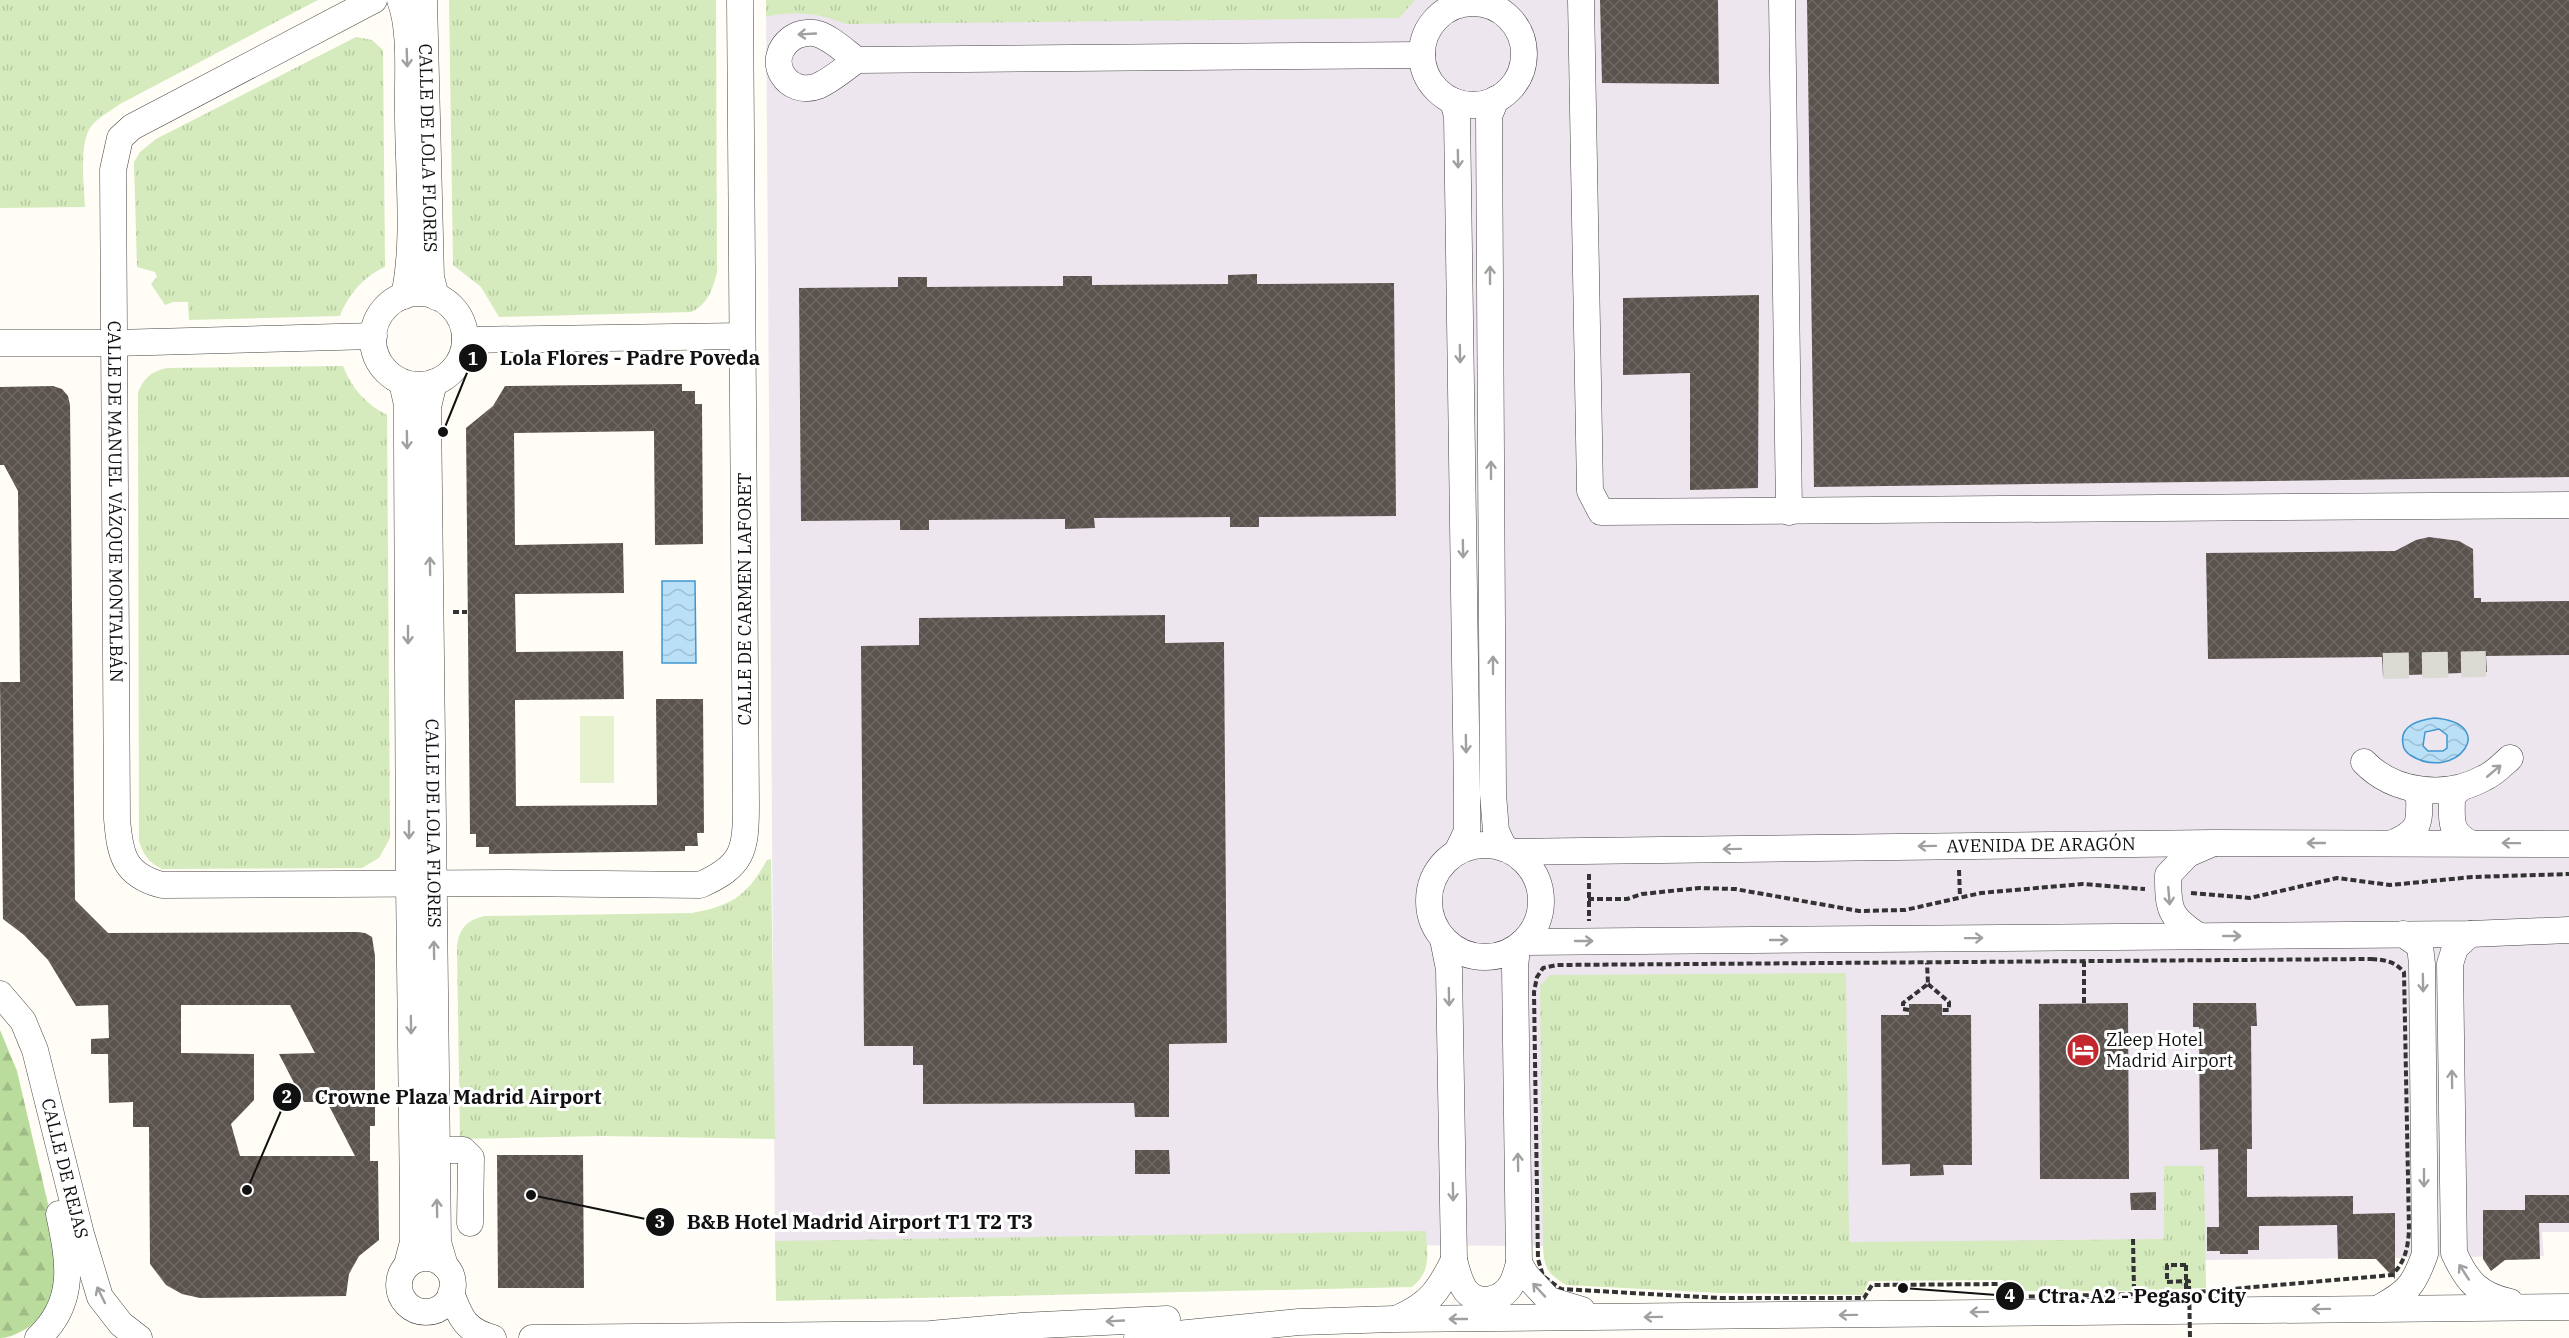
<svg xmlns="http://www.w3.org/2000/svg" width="2569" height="1338" font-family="'IBM Plex Serif',serif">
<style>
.industrial{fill:#eee6ef}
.grass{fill:url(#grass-tufts)}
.forest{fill:url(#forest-firs)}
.pitch{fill:#e6f2cf}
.water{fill:url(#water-waves);stroke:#3f96cf;stroke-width:1.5;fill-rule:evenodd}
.building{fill:url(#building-cross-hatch);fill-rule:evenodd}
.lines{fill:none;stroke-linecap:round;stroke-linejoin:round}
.minor-tunnel{stroke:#dbdad3;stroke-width:26;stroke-dasharray:26 13;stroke-linecap:butt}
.minor-casing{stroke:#444;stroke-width:27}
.path{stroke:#333;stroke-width:4;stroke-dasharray:6 3;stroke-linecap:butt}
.minor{stroke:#fff;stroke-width:26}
.path-bridge{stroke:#333;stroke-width:4;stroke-dasharray:6 3;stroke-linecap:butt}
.oneway{stroke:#a0a0a0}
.labels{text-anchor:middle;stroke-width:6;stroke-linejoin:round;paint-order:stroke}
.street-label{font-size:18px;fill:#111;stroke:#fff}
.poi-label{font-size:18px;fill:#111;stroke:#fff;text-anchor:start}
.leader{fill:none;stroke:#111;stroke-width:2}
.callout-dot{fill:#111;stroke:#fff;stroke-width:2}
.mark-label{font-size:18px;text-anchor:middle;font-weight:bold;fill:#fff}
.callout-label{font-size:20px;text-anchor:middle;font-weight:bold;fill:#111;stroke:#fff;stroke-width:6;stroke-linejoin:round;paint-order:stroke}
</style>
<defs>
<pattern id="grass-tufts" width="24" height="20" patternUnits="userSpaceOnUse" patternTransform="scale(1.5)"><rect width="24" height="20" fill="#d5ebbd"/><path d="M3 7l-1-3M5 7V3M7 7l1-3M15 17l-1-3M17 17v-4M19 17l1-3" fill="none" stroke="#b6c8a1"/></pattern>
<pattern id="forest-firs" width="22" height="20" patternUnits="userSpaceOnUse" patternTransform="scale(1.5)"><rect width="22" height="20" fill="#b9dc9c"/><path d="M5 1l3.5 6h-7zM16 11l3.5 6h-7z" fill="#9ebc85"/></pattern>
<pattern id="water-waves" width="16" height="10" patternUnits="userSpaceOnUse" patternTransform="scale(1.5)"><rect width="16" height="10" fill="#b9e0f7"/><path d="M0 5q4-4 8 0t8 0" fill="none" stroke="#9ebfd3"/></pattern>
<pattern id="building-cross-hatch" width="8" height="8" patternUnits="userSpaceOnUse" patternTransform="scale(1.5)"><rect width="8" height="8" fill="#5a524d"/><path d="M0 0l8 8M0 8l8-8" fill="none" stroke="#6d6662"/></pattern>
</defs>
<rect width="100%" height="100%" fill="#fffdf5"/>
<path class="industrial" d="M766 0H2569V1232H2542L2544 1256 2206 1260 1849 1242 1543 1246 775 1241Z"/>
<path class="grass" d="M0 0H318L120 104C112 110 101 116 93 124 78 139 84 186 85 207L0 208Z
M449 0H716L717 272C713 288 708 305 691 312L499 317 481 287 453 265Z
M766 0H1415L1399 18 846 24C818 13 796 10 766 17Z
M356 37 372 40 383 50 385 267C364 276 348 295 340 316L189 320 188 302H173L165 305 151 284 157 277 155 272 137 267 134 162 140 152 156 139Z
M343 366C352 389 366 404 387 415L390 838 379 858 362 868 162 869C149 863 143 854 139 841L138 393C144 378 150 372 167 368Z
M771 859 775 1139 602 1136 460 1139 457 947C459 928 467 920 485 916L692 913C732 906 748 895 767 860Z
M1846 973 1849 1242 2164 1239V1166H2204L2206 1288 2122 1291H2010L2003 1280 1869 1281 1863 1295 1720 1293 1566 1285C1547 1273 1544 1268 1543 1246L1540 986 1550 975Z
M1426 1231C1427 1254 1432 1271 1412 1287L776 1301 775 1241Z"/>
<path class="forest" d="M0 1030 17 1071 59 1251C59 1282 53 1315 22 1331 14 1335 8 1338 0 1338Z"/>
<path class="pitch" d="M580 716H614V783H580Z"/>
<path class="water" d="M662 581H695L696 663H662Z
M2434 718C2501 723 2456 784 2410 755 2406 752 2403 749 2403 744 2399 725 2420 720 2434 718ZM2439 729 2447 735V748L2443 751H2428L2423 746 2425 732Z"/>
<path class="building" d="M1600 0H1718L1719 84 1602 83Z
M1807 0H2569V477L1814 487Z
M1257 274V284L1394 283 1396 516 1259 517V527H1230V517L1094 518 1095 528 1065 529V519L929 520V530H900V520L801 521 799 288 898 287V277H927V287L1063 286V276H1092V285L1228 284V275Z
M1759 295 1758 488 1690 490V373L1623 375V298Z
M682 384V391H695V404H702L703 544 655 545 654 431 514 433 515 545 623 543 624 593 515 594 516 652 623 651 624 699 515 700 516 806 657 805 656 699H703L704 833H697L698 846H685V851L489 854V847H476V834H470L466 428 493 406 505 386Z
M53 386 62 389 68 396 70 405 75 900 108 933 357 932 365 933 372 937 375 956V1126H370V1161H378L379 1240 359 1256 349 1274 346 1296 200 1298 182 1294 166 1285 150 1264 149 1127H133V1102L109 1103 108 1054H91V1039L109 1038 108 1005 76 1006 48 960 24 935 3 919 0 682H20L18 491 4 465H0V387ZM181 1005H290L315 1053 279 1054 304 1102H327L355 1156H240L231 1124 254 1100V1054L181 1053Z
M2429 537 2459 541 2473 549 2474 598H2481V602L2569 601V655L2486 656 2487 672 2383 676 2382 657 2208 659 2206 553 2395 551 2416 540Z
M1165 615V643L1224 642 1227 1043 1169 1044V1117H1135L1134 1103 923 1104V1065H913V1046H864L861 646 919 645V618Z
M2128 1003 2129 1179H2040L2039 1004Z
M2193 1003H2256L2257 1026H2251L2252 1149H2247V1197L2353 1196V1214L2395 1213V1279L2376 1259H2338L2337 1225 2259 1226V1250H2248V1254H2220V1251H2207V1227H2219L2218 1149 2200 1150 2199 1027H2193Z
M1909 1004H1942V1015H1971L1972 1165H1943L1944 1175 1910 1176V1164L1882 1165 1881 1015H1909Z
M1135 1150H1169L1170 1174H1135Z
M497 1155H583L584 1288H498Z
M2156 1192V1210H2131L2130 1193Z
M2525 1195H2569V1223H2539L2540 1259 2505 1260 2491 1271 2483 1259V1210H2525Z"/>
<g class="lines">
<path class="minor-tunnel" d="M2383 666 2486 664"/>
<defs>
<g id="minor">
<path id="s1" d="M374 0 132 127 120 138 113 170 117 819C120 855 124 875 162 885L507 883 700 885C743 866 746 851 746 805L740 0"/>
<path d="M400 0C412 31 407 80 408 114 408 170 416 242 404 296"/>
<path id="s2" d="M424 0 431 277 436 297"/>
<path d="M1581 0 1590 491 1601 512 2569 505"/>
<path d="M1782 0 1789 512"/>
<circle cx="1473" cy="54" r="51"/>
<path d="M857 60C846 52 831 38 818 34 810 31 798 34 792 38 762 60 788 98 818 86 832 80 845 68 857 60L1422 55"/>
<path d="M1496 99 1489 116 1493 794 1496 831 1504 848"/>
<path d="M1453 101 1457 116 1467 794V831L1457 852"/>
<circle cx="419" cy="339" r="46"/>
<path d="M465 340 742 336"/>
<path d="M0 343H114L374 336"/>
<path d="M402 382 407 405V441L409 884 413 1203V1242L407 1265"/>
<path id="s3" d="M434 382 428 407 438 1242 445 1266"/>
<path d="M2364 762C2394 793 2446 799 2484 778 2494 774 2502 765 2510 758"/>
<path d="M2461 788 2452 796C2452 818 2448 832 2470 843"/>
<path d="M2393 843C2420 831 2420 824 2419 795L2412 789"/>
<circle cx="1485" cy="901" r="56"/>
<path id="s4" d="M1513 852 2214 843 2569 844"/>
<path d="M2470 934 2455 948 2450 964 2454 1253C2467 1282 2479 1295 2510 1302"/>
<path d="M2199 936C2169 917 2168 909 2168 875L2188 854 2211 844"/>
<path d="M1443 939 1449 969 1454 1260C1457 1270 1459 1282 1466 1291 1479 1306 1502 1300 1511 1285 1515 1279 1517 1270 1519 1263L1515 967 1517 948"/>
<path d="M1525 942 2470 934 2569 930"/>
<path id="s5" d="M0 994 23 1021 35 1050 81 1234 100 1297 121 1324 139 1338"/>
<path d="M436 1150H463L471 1158 470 1223"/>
<circle cx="426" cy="1285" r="27"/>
<path d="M1519 1263 1526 1275 1549 1300 1582 1310"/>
<path d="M451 1293C461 1319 465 1330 493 1338"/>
<path d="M2379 1308C2408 1292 2414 1285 2425 1254L2422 964 2420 946 2403 934"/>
<path d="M1398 1318C1430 1304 1439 1290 1454 1260"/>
<path d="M38 1338C77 1302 69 1261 59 1214"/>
<path d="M532 1338 930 1334 1021 1326 1167 1319"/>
<path d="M1137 1338 1299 1322 1394 1319 2569 1307"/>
</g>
</defs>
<use href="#minor" class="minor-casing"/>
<path class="path" d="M453 612H467
M1959 870 1960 897
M1589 874V921
M2191 893 2250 898 2337 878 2390 885 2472 877 2569 874
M1588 899H1627L1642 894 1699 888 1735 889 1859 911 1905 910 1981 893 2082 884 2145 889
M2371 959C2385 960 2394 961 2404 972L2409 1230C2408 1248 2405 1262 2392 1275L2186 1293 2007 1297 2000 1284 1872 1285 1864 1298H1721L1561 1289 1543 1276 1538 1259 1534 992 1537 977 1543 968 1557 965Z
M2084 961V1003
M1928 984 1949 1002V1010H1942
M1909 1010 1903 1009V1003L1928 984 1927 963
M2133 1239 2134 1290
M2186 1265V1289"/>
<use href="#minor" class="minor"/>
<path class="path-bridge" d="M2186 1265H2167V1282L2189 1281 2190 1338"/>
</g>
<defs><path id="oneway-shaft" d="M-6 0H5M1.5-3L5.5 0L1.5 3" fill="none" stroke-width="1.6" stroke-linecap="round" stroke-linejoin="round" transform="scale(1.5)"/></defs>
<g class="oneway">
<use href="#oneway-shaft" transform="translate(807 34) rotate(177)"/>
<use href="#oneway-shaft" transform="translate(407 58) rotate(88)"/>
<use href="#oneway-shaft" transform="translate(1458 159) rotate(89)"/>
<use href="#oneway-shaft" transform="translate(1490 275) rotate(-90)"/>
<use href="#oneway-shaft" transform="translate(1460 354) rotate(89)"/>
<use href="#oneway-shaft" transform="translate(407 440) rotate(89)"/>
<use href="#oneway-shaft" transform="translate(1491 470) rotate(-90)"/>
<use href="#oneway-shaft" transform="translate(1463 549) rotate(89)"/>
<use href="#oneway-shaft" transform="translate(430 566) rotate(-91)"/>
<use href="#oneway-shaft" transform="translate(408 635) rotate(90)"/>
<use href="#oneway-shaft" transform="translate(1493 665) rotate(-90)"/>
<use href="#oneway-shaft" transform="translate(1466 744) rotate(89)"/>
<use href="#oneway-shaft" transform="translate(2494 771) rotate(-40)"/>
<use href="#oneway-shaft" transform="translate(409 830) rotate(90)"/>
<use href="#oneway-shaft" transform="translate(2316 843) rotate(-180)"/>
<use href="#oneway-shaft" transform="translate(2511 843) rotate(-179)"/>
<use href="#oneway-shaft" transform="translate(1927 846) rotate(179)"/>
<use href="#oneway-shaft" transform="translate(1732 849) rotate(179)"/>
<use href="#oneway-shaft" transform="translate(2169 896) rotate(85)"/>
<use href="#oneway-shaft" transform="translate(2232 936)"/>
<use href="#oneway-shaft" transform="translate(1974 938) rotate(-1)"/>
<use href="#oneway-shaft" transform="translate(1779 940)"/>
<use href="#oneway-shaft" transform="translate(1584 941)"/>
<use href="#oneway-shaft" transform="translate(434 950) rotate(-91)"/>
<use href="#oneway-shaft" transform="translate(2423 983) rotate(89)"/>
<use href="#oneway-shaft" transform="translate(1449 997) rotate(89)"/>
<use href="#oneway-shaft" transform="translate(411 1025) rotate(89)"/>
<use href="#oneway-shaft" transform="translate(2452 1079) rotate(-91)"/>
<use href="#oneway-shaft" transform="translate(1518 1162) rotate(-91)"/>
<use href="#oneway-shaft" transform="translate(2424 1178) rotate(90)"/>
<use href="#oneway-shaft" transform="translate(1453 1192) rotate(89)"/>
<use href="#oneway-shaft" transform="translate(437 1208) rotate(-91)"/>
<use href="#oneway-shaft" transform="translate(2464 1272) rotate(-123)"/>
<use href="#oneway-shaft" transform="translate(1539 1290) rotate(-133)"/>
<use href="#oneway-shaft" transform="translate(101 1295) rotate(-116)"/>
<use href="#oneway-shaft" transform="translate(2321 1309) rotate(179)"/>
<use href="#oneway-shaft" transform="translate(1979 1312) rotate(179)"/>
<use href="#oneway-shaft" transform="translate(1848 1315) rotate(179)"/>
<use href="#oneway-shaft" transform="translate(1653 1317) rotate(179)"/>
<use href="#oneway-shaft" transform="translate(1458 1319) rotate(180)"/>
<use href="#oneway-shaft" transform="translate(1115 1321) rotate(177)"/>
</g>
<defs>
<symbol id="hotel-disc" viewBox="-11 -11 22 22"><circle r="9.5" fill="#c4262e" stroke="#fff"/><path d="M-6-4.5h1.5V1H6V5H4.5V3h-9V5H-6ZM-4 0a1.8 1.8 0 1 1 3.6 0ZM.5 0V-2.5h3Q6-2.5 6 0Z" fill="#fff"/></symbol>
</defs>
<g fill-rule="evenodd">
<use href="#hotel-disc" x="2064" y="1031" width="38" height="38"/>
</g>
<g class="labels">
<g class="street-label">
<text dy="6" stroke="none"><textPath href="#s2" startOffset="148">CALLE DE LOLA FLORES</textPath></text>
<text dy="6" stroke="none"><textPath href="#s1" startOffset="654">CALLE DE MANUEL VÁZQUE MONTALBÁN</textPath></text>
<text transform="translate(745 599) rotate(-90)" y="6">CALLE DE CARMEN LAFORET</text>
<text dy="6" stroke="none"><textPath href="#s3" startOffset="442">CALLE DE LOLA FLORES</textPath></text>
<text dy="6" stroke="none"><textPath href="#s4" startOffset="528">AVENIDA DE ARAGÓN</textPath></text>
<text dy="6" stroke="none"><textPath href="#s5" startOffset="189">CALLE DE REJAS</textPath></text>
</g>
<g class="poi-label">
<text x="2106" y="1046">Zleep Hotel<tspan x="2106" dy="21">Madrid Airport</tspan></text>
</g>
</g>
<path class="leader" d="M443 432L473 358M247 1190L287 1097M531 1195L660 1222M1903 1288L2010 1296"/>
<g class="callout-dot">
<circle cx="443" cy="432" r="6"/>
<circle cx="247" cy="1190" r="6"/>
<circle cx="531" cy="1195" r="6"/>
<circle cx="1903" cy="1288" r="6"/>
<circle cx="473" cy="358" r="15"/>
<circle cx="287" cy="1097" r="15"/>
<circle cx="660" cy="1222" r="15"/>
<circle cx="2010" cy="1296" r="15"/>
</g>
<g class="mark-label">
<text x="473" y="365">1</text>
<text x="287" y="1103">2</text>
<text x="660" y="1228">3</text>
<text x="2010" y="1302">4</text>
</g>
<g class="callout-label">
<text x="630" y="365">Lola Flores - Padre Poveda</text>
<text x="458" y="1104">Crowne Plaza Madrid Airport</text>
<text x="860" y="1229">B&amp;B Hotel Madrid Airport T1 T2 T3</text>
<text x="2142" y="1303">Ctra. A2 - Pegaso City</text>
</g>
</svg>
